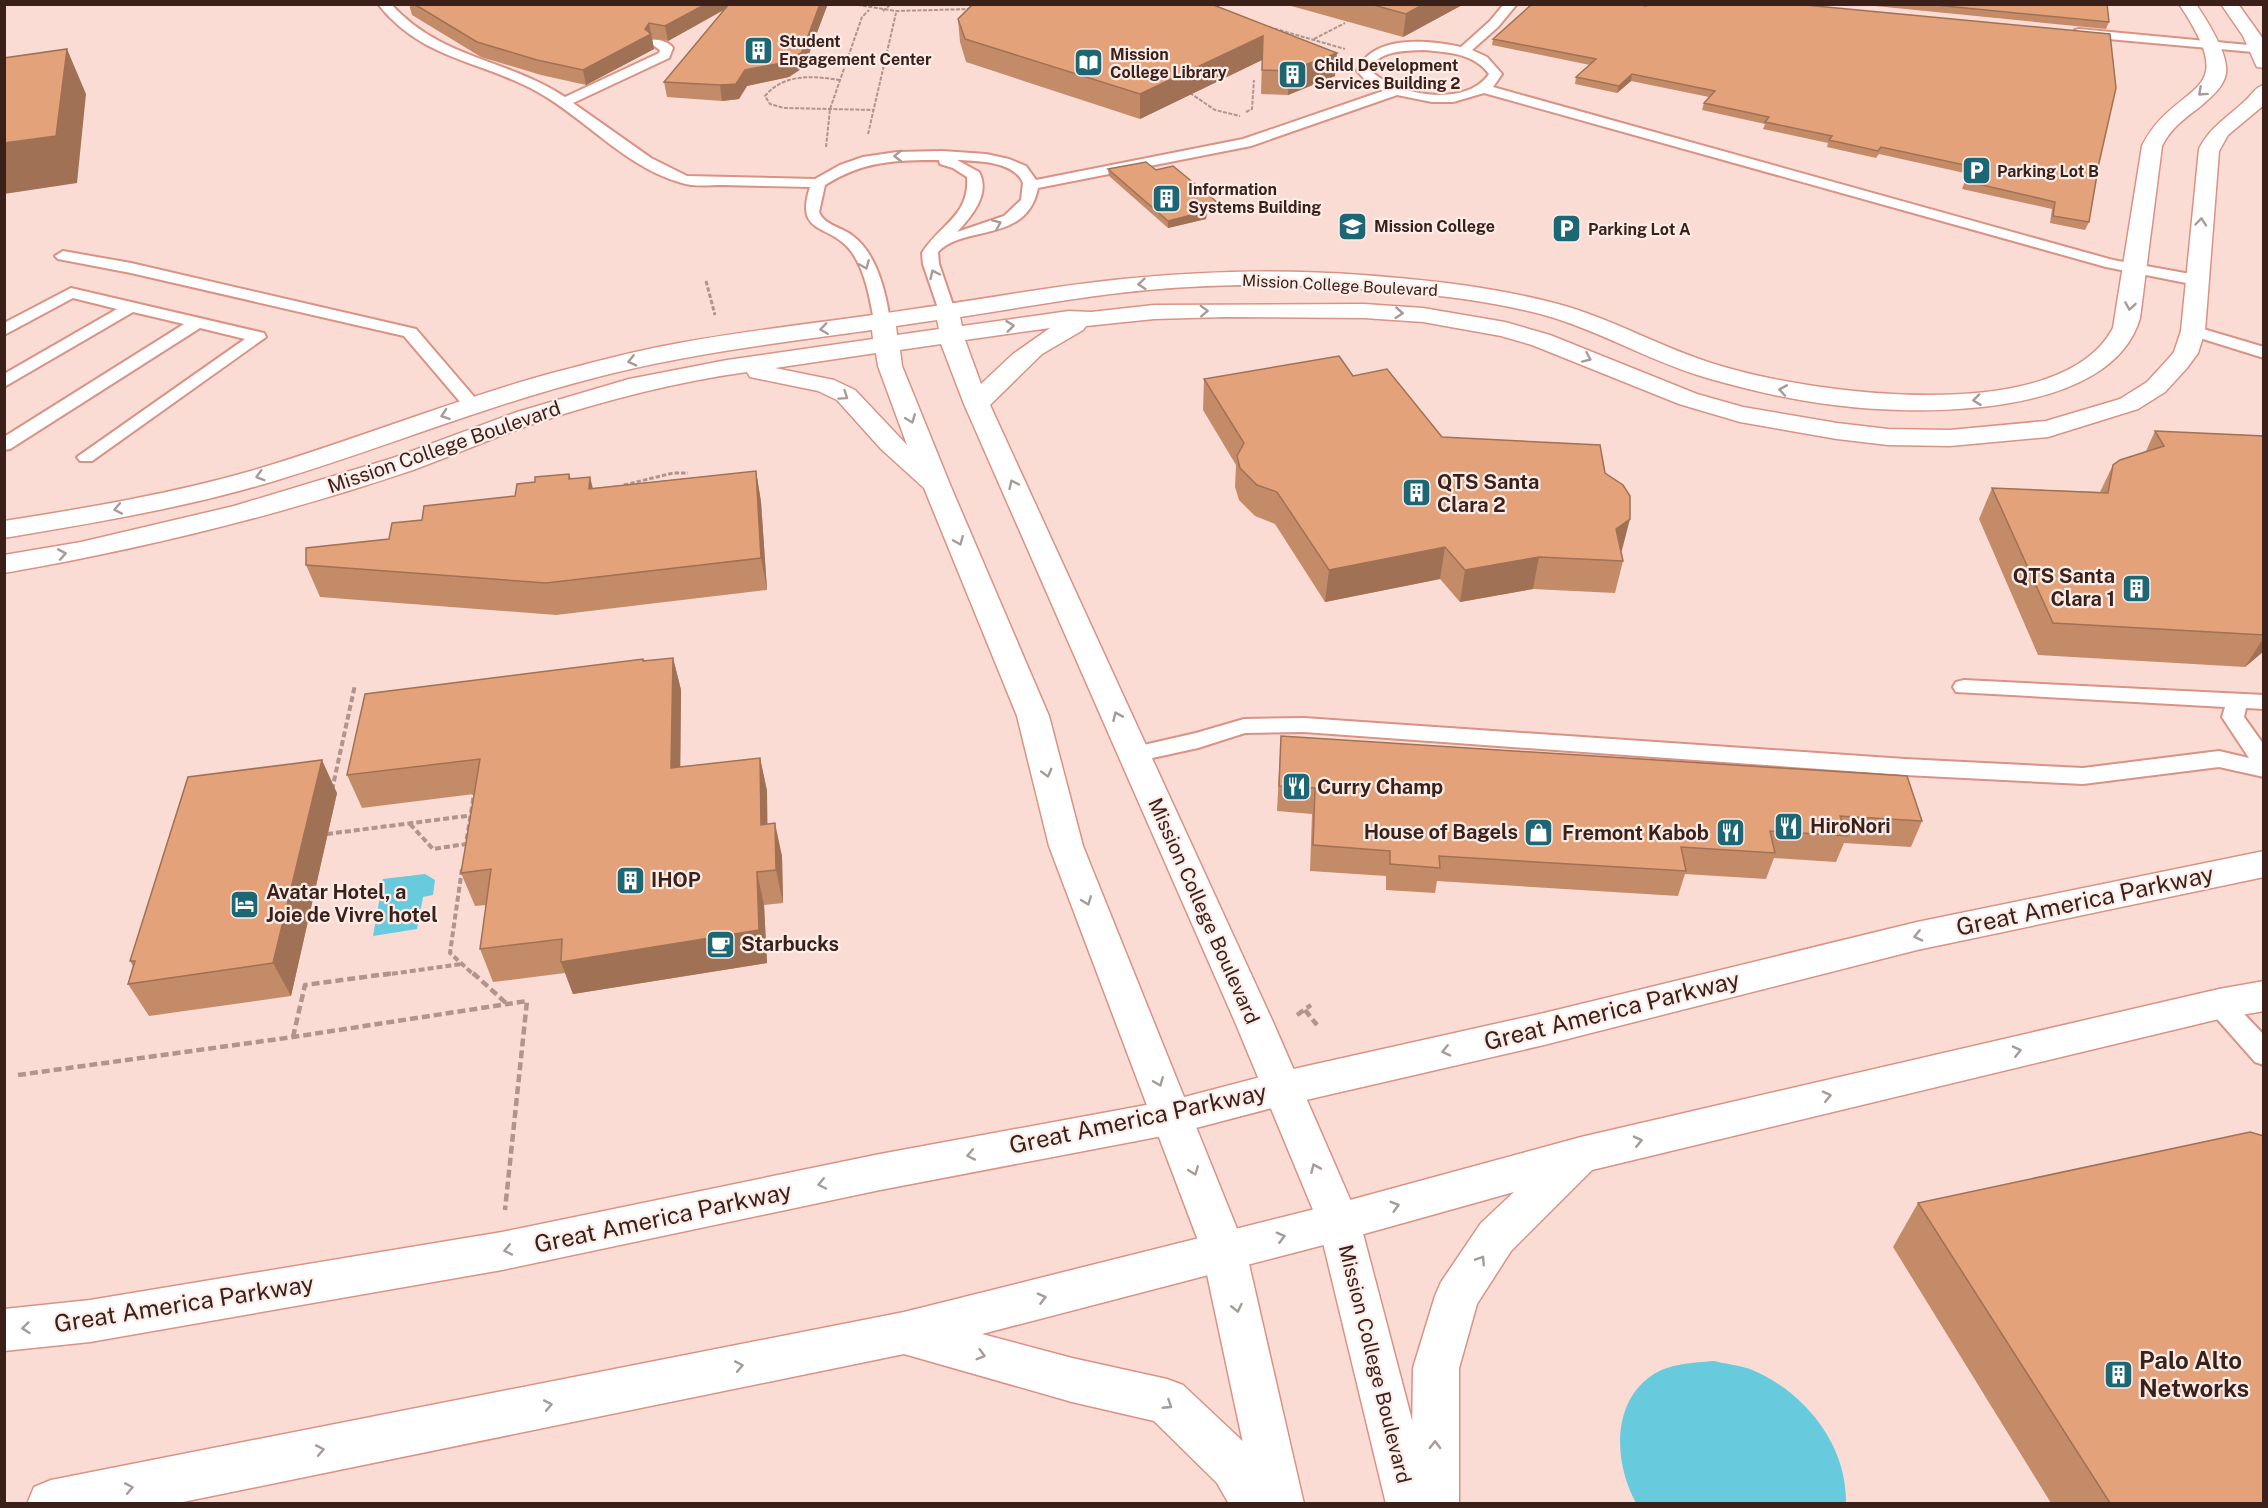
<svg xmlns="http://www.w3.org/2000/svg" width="2268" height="1508" font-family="'Public Sans',sans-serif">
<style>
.water{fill:#68cadd}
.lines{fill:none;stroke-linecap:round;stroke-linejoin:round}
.lane-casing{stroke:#da9284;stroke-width:4}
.secondary-casing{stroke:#da9284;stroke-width:3}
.primary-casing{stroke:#da9284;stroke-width:3}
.path-far3{stroke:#b1948d;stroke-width:2;stroke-dasharray:4 1.5;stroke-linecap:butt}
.path-far2{stroke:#b1948d;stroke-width:3;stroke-dasharray:4.5 2;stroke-linecap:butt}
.path-far1{stroke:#b1948d;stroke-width:4;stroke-dasharray:6 3;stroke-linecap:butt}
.path{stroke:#b1948d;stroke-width:4.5;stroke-dasharray:8 4;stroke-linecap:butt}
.lane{fill:#fff;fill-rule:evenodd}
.secondary{fill:#fff;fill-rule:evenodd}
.primary{fill:#fff;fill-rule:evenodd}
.wall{fill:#c48b69}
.shaded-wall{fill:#a07155}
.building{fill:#e4a27a;stroke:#a07155;stroke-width:1.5}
.oneway{stroke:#a79a98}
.labels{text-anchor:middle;stroke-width:4.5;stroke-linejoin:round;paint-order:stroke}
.far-poi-label{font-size:16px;font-weight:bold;fill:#3b1f19;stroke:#fdede9;text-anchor:start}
.far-street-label{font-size:16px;fill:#3b1f19;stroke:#fdede9}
.street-label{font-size:20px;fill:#3b1f19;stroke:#fdede9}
.poi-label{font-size:20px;font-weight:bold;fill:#3b1f19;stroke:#fdede9;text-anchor:start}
.near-street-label{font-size:24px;fill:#3b1f19;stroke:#fdede9}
.near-poi-label{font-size:24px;font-weight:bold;fill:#3b1f19;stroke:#fdede9;text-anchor:start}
</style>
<rect width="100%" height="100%" fill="#fbdcd5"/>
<path class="water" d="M425 874 435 880 433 895 423 897 417 929 373 936 383 879Z
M1714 1361C1725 1364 1739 1365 1750 1369 1804 1391 1847 1444 1846 1503H1636C1615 1465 1610 1405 1651 1376 1669 1363 1693 1363 1714 1361Z"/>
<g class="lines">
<defs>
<path id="lane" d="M378 4H391C442 60 506 58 565 97L659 53 660 50 650 43 652 40C659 39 669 42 673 48L669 58 573 103 651 158 687 176 815 179 840 165 863 157 897 152 942 151 986 154 1009 159 1026 166 1036 180 1243 139 1383 91 1369 84 1357 71C1372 34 1429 40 1461 47L1490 21 1504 4H1517L1498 27 1472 50 1487 57 1502 74 1493 87 2113 260 2196 275 2204 280 2196 285 2106 267 1484 93 1453 102H1432L1397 95 1251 146 1038 188C1027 244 964 224 938 252L939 264 955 311 947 316 939 311 923 264 922 253C940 224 970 216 967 177L953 168 940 164 939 160C895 160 863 161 825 185L819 212C825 226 842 227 853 236 877 254 886 293 890 321L882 326 874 321C870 298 865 270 851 251 830 223 794 236 810 187 781 186 752 186 723 185 710 185 694 187 682 183 626 168 584 117 536 91 480 60 422 60 378 4ZM1423 50C1447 52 1474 53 1489 74 1466 108 1396 96 1370 70 1378 50 1404 51 1423 50ZM957 160C978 161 1014 161 1023 183L1021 200 1004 216 957 232C971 217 991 194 979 172Z
M2079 29 2259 46 2263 47 2264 53 2075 36V30Z
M63 251 131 263 416 329 482 406 479 410H467L404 336 131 273 58 259 55 256Z
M71 288 264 333 266 337 92 461H80L77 457 245 339 200 328 10 449 4 450V437L184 324 133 312 4 387V374L117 309 73 298 4 335V323Z
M2193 326 2264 347V358L2187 334 2185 331 2187 328Z
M1964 680 2264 695V709L2246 708 2244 717 2264 745V777L2219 767 2083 784 1905 775 1304 732 1245 733 1198 748 1134 762 1126 759 1123 754 1126 749 1196 733 1244 719 1304 718 1905 759 2083 768 2219 751 2249 758 2222 717 2225 707 1956 692 1953 687 1956 682Z
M2219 994 2228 997 2264 1035V1065L2255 1062 2210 1011 2206 1004 2210 997Z"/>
<path id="secondary" d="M2179 4H2196C2206 19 2229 54 2226 73 2224 87 2211 97 2201 106 2185 118 2171 128 2162 146L2140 318C2111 419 1917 416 1834 405 1791 400 1749 390 1707 378 1652 362 1604 333 1551 317 1502 303 1449 296 1398 292 1306 283 1211 282 1119 293 1066 299 1013 309 960 317L962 326 1069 311 1091 312 1154 305 1364 304 1423 308 1505 322 1550 335 1697 394 1743 407 1837 423 1888 429 1950 430 2046 421 2120 399 2147 382 2169 358 2174 352 2181 331 2199 149C2210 127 2228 117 2246 100 2252 95 2255 87 2264 85V105L2228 135 2219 151 2205 331 2198 353 2187 368 2165 392 2138 409 2048 437 1950 446 1888 445 1837 439 1740 422 1679 404 1532 345 1501 336 1423 322 1364 318 1225 317 1154 319 1086 326 1083 330 1042 354 990 405 1273 1022 1360 1222 1434 1504H1386L1318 1222 1235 1022 964 404 941 344 900 350 902 366 951 487 1049 716 1083 846 1246 1251 1304 1504H1256L1202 1251 1049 846 1017 716 924 488 881 449 837 400 818 391 750 377 747 372C675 382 605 400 536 423 494 437 454 455 413 470 280 515 143 549 4 573V555L81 542 234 506 393 458 517 412 629 379 727 360 873 339 872 330C778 343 683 354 590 379 482 407 378 450 271 482 184 508 94 523 4 538V521C87 508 170 494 251 471 352 441 450 401 552 373 591 363 630 352 669 345 747 330 828 322 907 310 979 300 1051 286 1123 279 1202 271 1284 269 1363 275 1429 280 1494 287 1558 304 1614 319 1665 350 1721 366 1810 393 2060 429 2113 328L2142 146C2176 78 2245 102 2179 4ZM937 320 939 329 897 335 896 326ZM1050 328 1013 354 981 384 965 340ZM876 353 878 366 907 445 855 390 834 380 775 368Z
M2221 4H2238L2261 36 2264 42V68L2257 67 2255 63 2243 36Z"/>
<path id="primary" d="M2264 851V877L1917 950 1544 1045 1280 1106 1173 1134 880 1190 502 1270 90 1342 4 1351V1309L90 1300 502 1232 880 1154 1173 1100 1280 1072 1544 1013 1917 922Z
M2264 981V1011L2219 1019 1592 1170 1511 1251 1477 1304 1459 1368V1504H1411L1413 1368 1435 1296 1441 1282 1481 1223 1514 1192 1339 1241 982 1334 1072 1358 1167 1379 1183 1385 1251 1449 1273 1487 1280 1504H1229L1217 1483 1154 1421 1072 1402 904 1354 173 1504H27L34 1487 51 1480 904 1312 1339 1203 1581 1137 2219 989Z"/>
</defs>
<use href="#lane" class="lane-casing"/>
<use href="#secondary" class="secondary-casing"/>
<use href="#primary" class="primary-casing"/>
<path class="path-far3" d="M852 4 896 11 971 9
M883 11 891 4
M1269 27 1345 49
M1314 39 1345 23
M840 80C813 76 784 73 765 96L770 104 784 108 874 110
M1190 93 1215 110 1240 116
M1246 112 1252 109 1254 80
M868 134 896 13
M826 147 830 109 862 17 869 10"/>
<path class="path-far2" d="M706 281 715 315
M624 485 673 473H688"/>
<path class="path-far1" d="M332 790 355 685
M410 824 433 849 466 844 474 794
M327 834 474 815
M462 869 450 953 474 975
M383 975 462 964"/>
<path class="path" d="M473 973 506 1003
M1305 1010 1317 1025
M1297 1015 1311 1005
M293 1037 305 985 394 973
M18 1075 293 1037 527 1001 505 1210"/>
<use href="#lane" class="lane"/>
<use href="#secondary" class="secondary"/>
<use href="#primary" class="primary"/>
</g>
<path class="wall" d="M409 4H827V6L804 67 789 77 747 86 739 99 722 101 667 97 664 82 724 10 668 41 652 38 654 49 586 85 541 75 481 57 412 15Z
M1067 4 1335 76 1288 95 1261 94 1262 60 1140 119 966 62 960 42 958 19Z
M1284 4H1464L1403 37Z
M1645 4H1795L2099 163 2089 222 2085 230 2050 223 2052 209 1962 189 1965 181 1969 174 1879 154 1876 158 1827 147 1828 143 1763 129 1765 124 1702 110 1704 103 1709 97 1631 81 1617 93 1575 84 1576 77 1590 65 1492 45 1493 39 1645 6Z
M1855 4H2107L2109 22 2106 29Z
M1108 169 1156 170 1217 210 1207 212 1206 219 1168 228 1109 176Z
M1353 376 1442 437 1605 473 1622 550 1621 552 1623 561 1615 593 1533 589 1460 602 1440 579 1325 602 1275 524 1255 516 1239 500 1235 487 1236 465 1203 410 1204 379Z
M2155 431 2264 436V651L2245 667 2038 655 1979 519 1992 488 2100 492 2113 465 2146 451Z
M756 471 761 502 767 590 556 615 320 597 306 565 389 539 422 520 515 496 535 482 569 474 571 479 593 488Z
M673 658 681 690 680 767 760 758 767 791V824L782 856 783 903 764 905 767 963 573 994 565 973 493 982 480 949 486 905 475 906 461 873 474 794 362 808 347 775 644 661Z
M1281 736 1922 821 1911 847 1844 843 1836 862 1774 858 1766 879 1685 874 1678 896 1437 881 1435 893 1386 890V876L1310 871 1312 814 1277 811Z
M337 793 291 996 149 1016 128 984 133 966 130 961Z
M1918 1203 2264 1503H2051L1893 1247Z"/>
<path class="shaded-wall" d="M706 4H734L668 41 665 26Z
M820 4H827V6L804 67 789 77 747 86 739 99 722 101 720 85 745 70Z
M1424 4H1464L1403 37 1406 14Z
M649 23 654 49 586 85 583 70 645 29Z
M1263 36 1262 60 1140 119V94Z
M67 49 86 94 77 183 4 194V143Z
M1337 53 1335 76 1288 95 1289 71Z
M1632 74 1631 81 1617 93 1619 86Z
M1217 202V210L1207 212 1206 219 1168 228V221L1200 206Z
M756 471 761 502 767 590 761 558Z
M590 477 598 508 589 489Z
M1630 519 1622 550 1609 561 1616 529Z
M1445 547 1440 579 1325 602 1329 570Z
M1539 557 1533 589 1460 602 1465 570Z
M2264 637V651L2245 667Z
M673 658 681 690 680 801 671 768Z
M760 758 767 791 768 858 761 825Z
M322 760 337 793 291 996 273 963Z
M775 823 782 856 783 903 776 870Z
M757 872 764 905 767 963 573 994 561 962Z"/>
<path class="building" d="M414 4H706L665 26 649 23 645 29 651 34 583 70 537 60 477 42Z
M729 4H820L802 52 787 62 745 70 736 84 720 85 664 82Z
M973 4H1067L1070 5 1072 4H1211L1337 53 1289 71 1262 70 1263 36 1140 94 965 39 958 19Z
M1370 4H1424L1406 14Z
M1532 4H1633L1646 6V4H1795L2110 34 2116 88 2099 163 2089 222 2053 216 2055 202 1965 181 1974 167 1881 147 1878 151 1829 140 1832 136 1765 122 1769 117 1704 103 1715 91 1632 74 1619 86 1576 77 1596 59 1493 39Z
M1925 4H2107L2109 22Z
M67 49 56 136 4 143V58Z
M1146 162 1156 170 1173 166 1217 202 1200 206 1207 211 1168 221 1108 169Z
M1339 356 1353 376 1387 369 1442 437 1600 445 1605 473 1623 485 1630 496V519L1616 529 1623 561 1539 557 1465 570 1445 547 1329 570 1277 492 1257 485 1240 468 1237 456 1244 443 1204 379Z
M2155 431 2264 436V635L2053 623 1992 488 2108 493 2113 465 2120 460 2164 446Z
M756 471 761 558 546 583 306 565V548L389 539 392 523 422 520 424 506 515 496 517 484 535 482V477L569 474V479L590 477 589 489Z
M673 658 671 768 760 758 761 825 775 823 776 870 757 872 759 930 561 962 562 939 480 949 491 869 461 873 480 759 347 775 365 694 643 659V661Z
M1281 736 1907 776 1922 821 1840 816 1847 836 1770 831 1775 853 1681 847 1686 871 1439 856 1440 868 1390 864V851L1313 845 1315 788 1279 786Z
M322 760 273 963 128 984 135 961H130L188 777Z
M2250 1132 2264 1136V1503H2110L1918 1203Z"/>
<defs><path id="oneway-chevron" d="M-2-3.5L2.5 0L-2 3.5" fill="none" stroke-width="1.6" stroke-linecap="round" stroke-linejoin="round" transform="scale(1.5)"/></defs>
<g class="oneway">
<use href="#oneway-chevron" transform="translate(2202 92) rotate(138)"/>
<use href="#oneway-chevron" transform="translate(898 156) rotate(179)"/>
<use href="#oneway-chevron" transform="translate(2201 222) rotate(-85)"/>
<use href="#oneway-chevron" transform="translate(997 224) rotate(-23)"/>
<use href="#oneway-chevron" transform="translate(865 265) rotate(67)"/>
<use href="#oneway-chevron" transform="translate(934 274) rotate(-115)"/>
<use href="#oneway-chevron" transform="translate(1142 284) rotate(175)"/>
<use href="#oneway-chevron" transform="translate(2130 306) rotate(99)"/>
<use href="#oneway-chevron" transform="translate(1204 311) rotate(-2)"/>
<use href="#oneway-chevron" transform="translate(1399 313) rotate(4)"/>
<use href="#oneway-chevron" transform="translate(1010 326) rotate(-7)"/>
<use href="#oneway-chevron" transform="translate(824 329) rotate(172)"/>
<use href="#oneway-chevron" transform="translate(1587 358) rotate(24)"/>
<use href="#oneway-chevron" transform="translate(632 361) rotate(167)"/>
<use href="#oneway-chevron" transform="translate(1783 390) rotate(-170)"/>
<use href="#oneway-chevron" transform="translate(844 396) rotate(35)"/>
<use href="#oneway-chevron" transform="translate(1977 400) rotate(173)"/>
<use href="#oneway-chevron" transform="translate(445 415) rotate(161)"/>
<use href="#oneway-chevron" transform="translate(911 419) rotate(69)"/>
<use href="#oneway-chevron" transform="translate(260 476) rotate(164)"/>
<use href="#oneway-chevron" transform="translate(1013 484) rotate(-115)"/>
<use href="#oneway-chevron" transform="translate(118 509) rotate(169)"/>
<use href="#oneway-chevron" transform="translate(959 541) rotate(68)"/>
<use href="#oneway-chevron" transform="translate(62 554) rotate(-10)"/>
<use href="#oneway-chevron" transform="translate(1117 716) rotate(-114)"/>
<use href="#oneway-chevron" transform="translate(1047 773) rotate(75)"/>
<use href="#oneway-chevron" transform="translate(1087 901) rotate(69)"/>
<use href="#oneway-chevron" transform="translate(1918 936) rotate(167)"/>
<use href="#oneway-chevron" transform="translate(1446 1051) rotate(167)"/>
<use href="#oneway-chevron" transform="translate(2017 1051) rotate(-13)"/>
<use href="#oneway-chevron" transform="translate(1159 1082) rotate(68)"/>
<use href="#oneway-chevron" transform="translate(1827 1096) rotate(-13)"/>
<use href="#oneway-chevron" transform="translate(1638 1141) rotate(-13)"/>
<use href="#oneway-chevron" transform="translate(971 1155) rotate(169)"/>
<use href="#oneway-chevron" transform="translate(1315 1168) rotate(-114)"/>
<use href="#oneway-chevron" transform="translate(1194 1171) rotate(69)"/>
<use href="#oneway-chevron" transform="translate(822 1184) rotate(168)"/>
<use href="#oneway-chevron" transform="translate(1395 1206) rotate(-16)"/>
<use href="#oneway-chevron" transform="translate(1281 1237) rotate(-14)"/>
<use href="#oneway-chevron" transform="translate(508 1250) rotate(168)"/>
<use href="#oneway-chevron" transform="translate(1481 1260) rotate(-57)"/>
<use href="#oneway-chevron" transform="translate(1042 1298) rotate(-14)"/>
<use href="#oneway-chevron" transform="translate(1237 1308) rotate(77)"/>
<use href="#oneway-chevron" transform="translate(26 1328) rotate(174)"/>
<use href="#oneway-chevron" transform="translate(981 1355) rotate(16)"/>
<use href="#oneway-chevron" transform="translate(739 1366) rotate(-11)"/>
<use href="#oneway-chevron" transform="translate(548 1405) rotate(-11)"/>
<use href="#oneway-chevron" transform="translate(1168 1405) rotate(33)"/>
<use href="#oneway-chevron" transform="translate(1435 1445) rotate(-89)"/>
<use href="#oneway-chevron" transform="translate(320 1450) rotate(-11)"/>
<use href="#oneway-chevron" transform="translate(129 1488) rotate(-11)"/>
</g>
<defs>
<symbol id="building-square" viewBox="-11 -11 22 22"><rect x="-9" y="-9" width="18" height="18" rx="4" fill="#1d6673" stroke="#fdede9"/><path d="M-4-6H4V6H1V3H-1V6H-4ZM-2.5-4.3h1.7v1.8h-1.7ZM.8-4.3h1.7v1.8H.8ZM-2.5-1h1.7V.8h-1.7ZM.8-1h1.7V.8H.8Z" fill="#fff"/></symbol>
<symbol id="library-square" viewBox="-11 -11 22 22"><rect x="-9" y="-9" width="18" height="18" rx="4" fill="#1d6673" stroke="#fdede9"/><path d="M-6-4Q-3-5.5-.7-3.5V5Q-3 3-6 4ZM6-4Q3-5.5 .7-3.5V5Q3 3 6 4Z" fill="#fff"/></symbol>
<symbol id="parking-square" viewBox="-11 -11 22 22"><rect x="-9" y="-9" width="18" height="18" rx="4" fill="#1d6673" stroke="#fdede9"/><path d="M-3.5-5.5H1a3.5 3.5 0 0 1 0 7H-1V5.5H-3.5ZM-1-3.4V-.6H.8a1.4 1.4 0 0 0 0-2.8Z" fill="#fff"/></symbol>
<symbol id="university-square" viewBox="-11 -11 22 22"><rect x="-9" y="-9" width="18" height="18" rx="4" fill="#1d6673" stroke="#fdede9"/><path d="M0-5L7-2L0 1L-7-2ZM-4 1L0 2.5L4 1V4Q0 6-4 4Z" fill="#fff"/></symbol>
<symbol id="restaurant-square" viewBox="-11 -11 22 22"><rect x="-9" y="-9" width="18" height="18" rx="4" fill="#1d6673" stroke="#fdede9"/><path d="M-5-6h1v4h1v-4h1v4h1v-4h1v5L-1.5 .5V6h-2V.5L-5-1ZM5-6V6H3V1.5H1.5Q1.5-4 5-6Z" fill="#fff"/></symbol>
<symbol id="shop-square" viewBox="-11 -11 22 22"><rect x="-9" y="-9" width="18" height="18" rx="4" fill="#1d6673" stroke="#fdede9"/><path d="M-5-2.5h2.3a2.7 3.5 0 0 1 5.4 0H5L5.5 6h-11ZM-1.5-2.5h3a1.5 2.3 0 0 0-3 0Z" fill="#fff"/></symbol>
<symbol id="hotel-square" viewBox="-11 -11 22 22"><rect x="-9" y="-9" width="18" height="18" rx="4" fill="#1d6673" stroke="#fdede9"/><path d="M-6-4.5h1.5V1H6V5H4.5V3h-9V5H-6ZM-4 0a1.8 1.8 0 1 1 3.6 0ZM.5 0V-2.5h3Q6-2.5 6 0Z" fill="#fff"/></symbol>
<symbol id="cafe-square" viewBox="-11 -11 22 22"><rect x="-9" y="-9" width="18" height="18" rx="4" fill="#1d6673" stroke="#fdede9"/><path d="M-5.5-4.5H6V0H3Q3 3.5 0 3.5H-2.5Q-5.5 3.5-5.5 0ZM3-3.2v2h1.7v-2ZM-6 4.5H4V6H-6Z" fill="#fff"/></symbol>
</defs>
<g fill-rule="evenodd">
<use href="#building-square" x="742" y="34" width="33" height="33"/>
<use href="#library-square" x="1072" y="46" width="33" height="33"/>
<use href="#building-square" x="1276" y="58" width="33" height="33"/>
<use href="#parking-square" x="1960" y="154" width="33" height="33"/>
<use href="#building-square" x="1150" y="182" width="33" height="33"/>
<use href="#university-square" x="1336" y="210" width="33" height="33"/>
<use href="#parking-square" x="1550" y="212" width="33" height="33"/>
<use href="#building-square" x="1400" y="476" width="33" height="33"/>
<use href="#building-square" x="2120" y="572" width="33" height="33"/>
<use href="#restaurant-square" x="1280" y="770" width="33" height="33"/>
<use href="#restaurant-square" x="1772" y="810" width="33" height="33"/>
<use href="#shop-square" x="1522" y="816" width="33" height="33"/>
<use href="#restaurant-square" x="1714" y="816" width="33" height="33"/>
<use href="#building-square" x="614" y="864" width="33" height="33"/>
<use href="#hotel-square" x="228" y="888" width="33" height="33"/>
<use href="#cafe-square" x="704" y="928" width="33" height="33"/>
<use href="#building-square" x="2102" y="1358" width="33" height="33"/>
</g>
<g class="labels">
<g class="far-poi-label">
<text x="779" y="47">Student<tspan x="779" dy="18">Engagement Center</tspan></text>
<text x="1110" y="60">Mission<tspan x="1110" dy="18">College Library</tspan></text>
<text x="1314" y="71">Child Development<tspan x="1314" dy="18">Services Building 2</tspan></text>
<text x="1997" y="177">Parking Lot B</text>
<text x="1188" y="195">Information<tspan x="1188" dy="18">Systems Building</tspan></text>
<text x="1374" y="232">Mission College</text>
<text x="1588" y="235">Parking Lot A</text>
</g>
<g class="far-street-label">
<text transform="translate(1340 285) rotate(3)" y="6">Mission College Boulevard</text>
</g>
<g class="street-label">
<text transform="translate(444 447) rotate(-19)" y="7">Mission College Boulevard</text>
<text transform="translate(1204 911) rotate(66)" y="7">Mission College Boulevard</text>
<text transform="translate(1375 1364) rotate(76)" y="7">Mission College Boulevard</text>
</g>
<g class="poi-label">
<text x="1437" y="489">QTS Santa<tspan x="1437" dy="23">Clara 2</tspan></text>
<text x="2115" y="583" text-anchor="end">QTS Santa<tspan x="2115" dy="23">Clara 1</tspan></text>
<text x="1317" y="794">Curry Champ</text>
<text x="1810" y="833">HiroNori</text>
<text x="1518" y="839" text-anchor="end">House of Bagels</text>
<text x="1709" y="840" text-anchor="end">Fremont Kabob</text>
<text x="651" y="887">IHOP</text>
<text x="266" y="899">Avatar Hotel, a<tspan x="266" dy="23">Joie de Vivre hotel</tspan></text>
<text x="741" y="951">Starbucks</text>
</g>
<g class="near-street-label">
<text transform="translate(2085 901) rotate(-12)" y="8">Great America Parkway</text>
<text transform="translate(1612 1011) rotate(-14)" y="8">Great America Parkway</text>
<text transform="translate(1138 1119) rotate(-12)" y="8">Great America Parkway</text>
<text transform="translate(663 1218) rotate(-12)" y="8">Great America Parkway</text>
<text transform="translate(184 1304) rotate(-9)" y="8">Great America Parkway</text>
</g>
<g class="near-poi-label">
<text x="2139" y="1369">Palo Alto<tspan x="2139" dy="28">Networks</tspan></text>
</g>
</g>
<rect width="2268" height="1508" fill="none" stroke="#3b1f19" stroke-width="12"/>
</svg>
